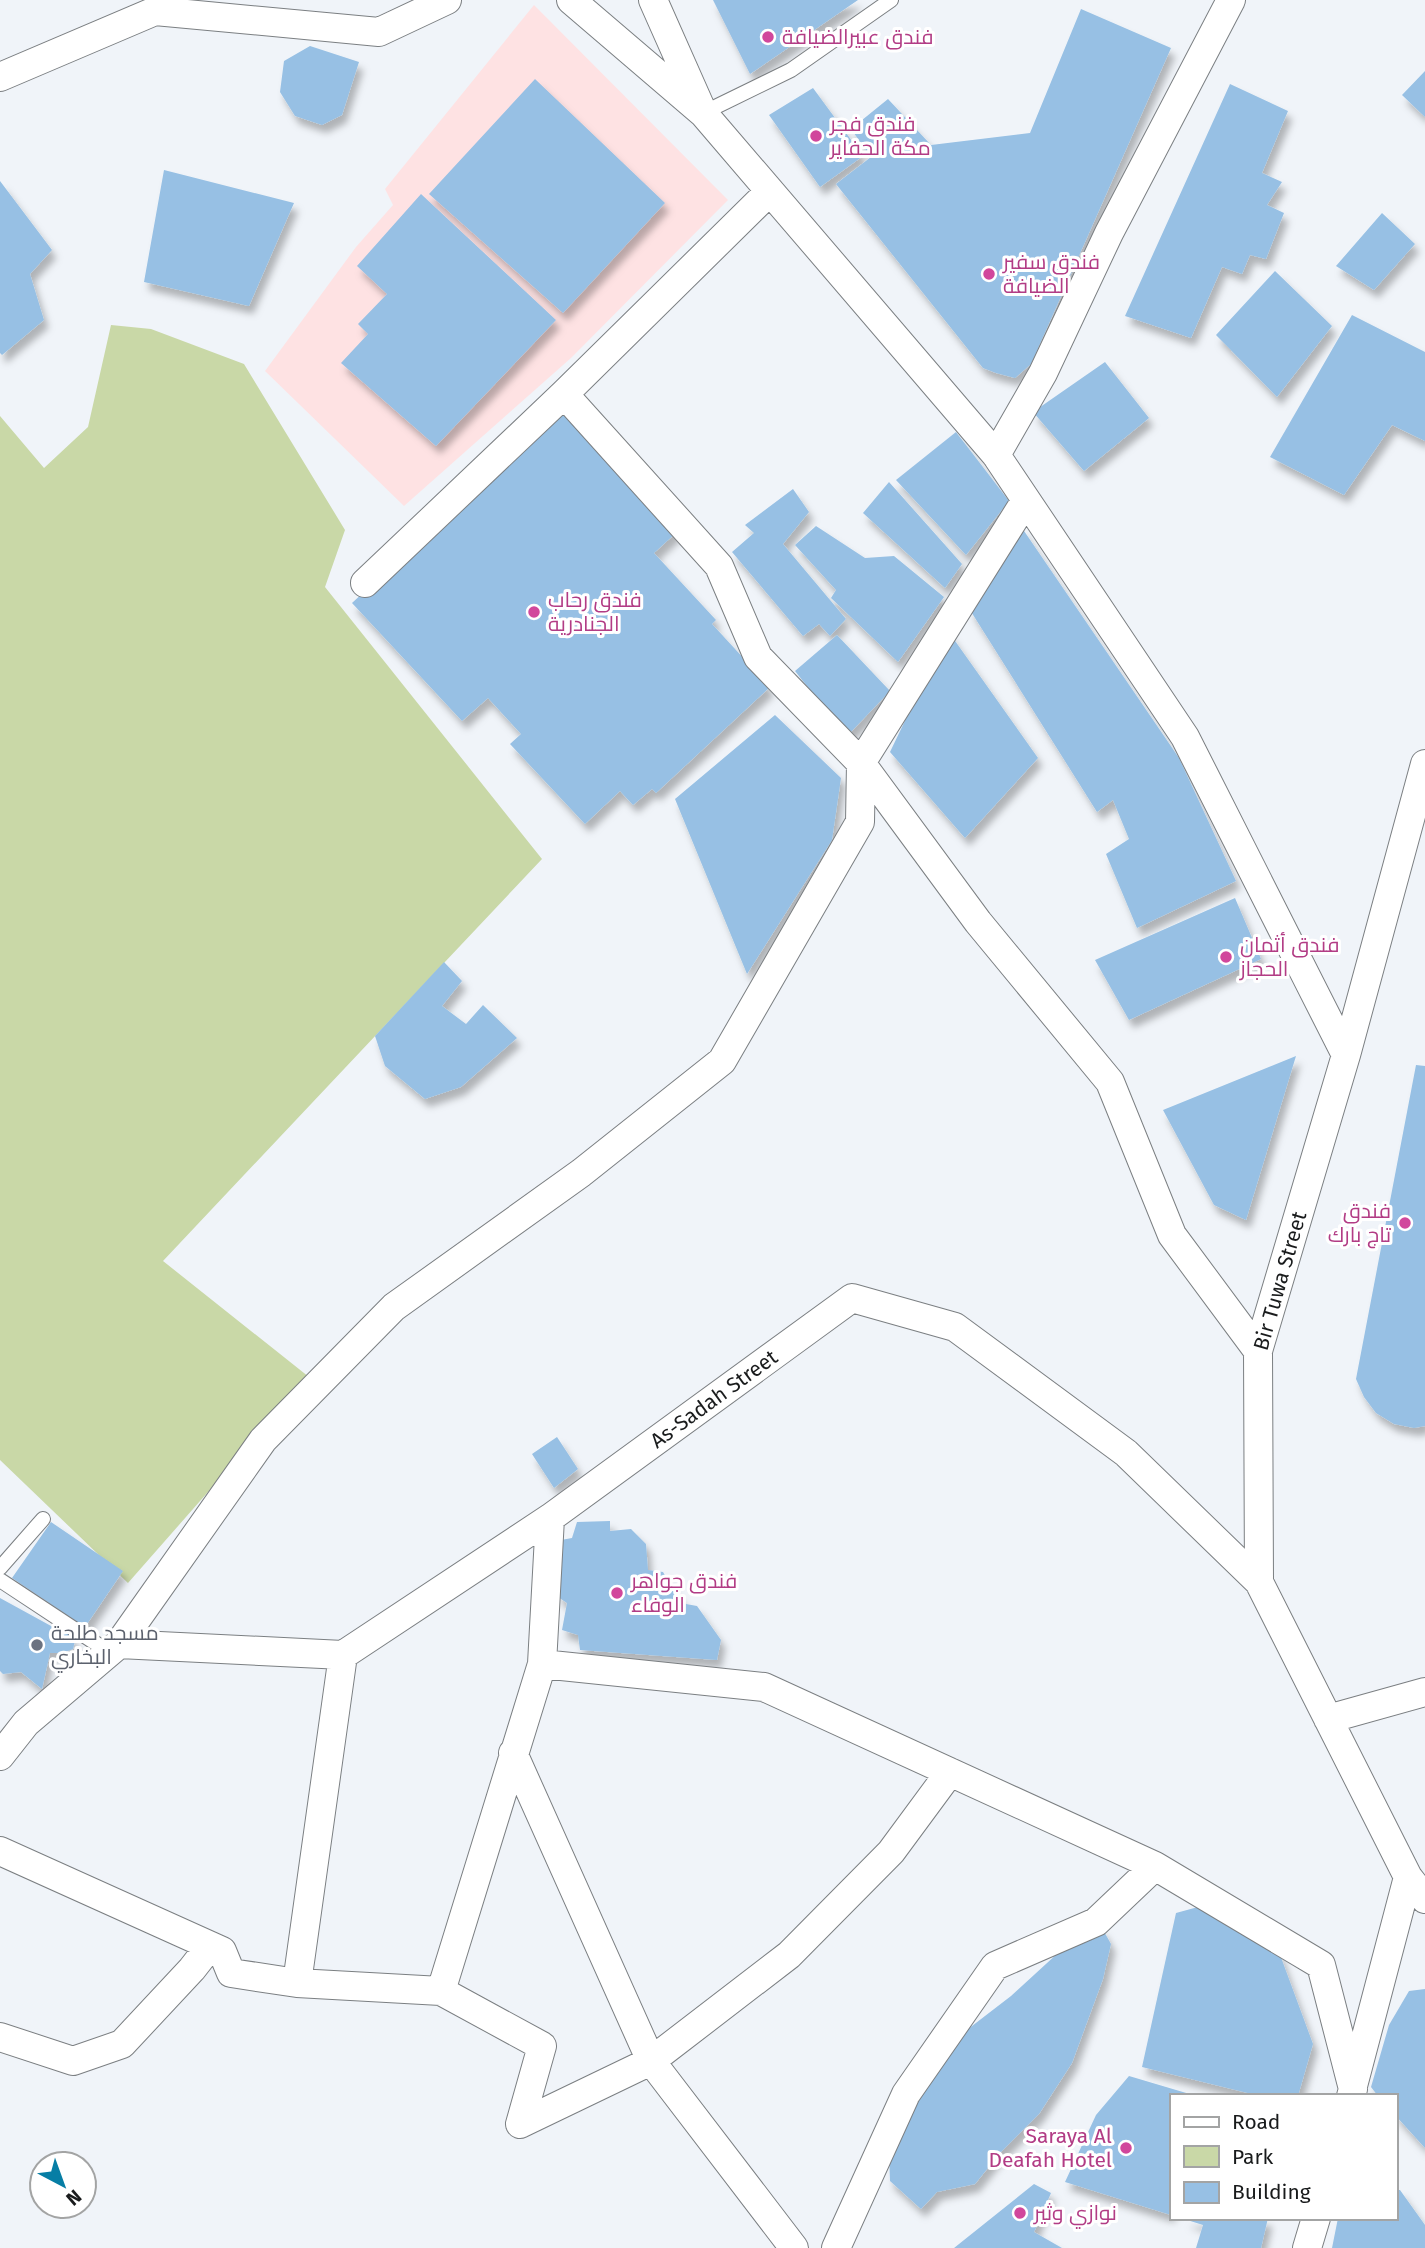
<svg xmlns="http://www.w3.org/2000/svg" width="1425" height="2248" font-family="'Fira Sans',Cairo,sans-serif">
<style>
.education{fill:#fee2e3}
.green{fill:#c9d8a7}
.building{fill:#97c0e4;filter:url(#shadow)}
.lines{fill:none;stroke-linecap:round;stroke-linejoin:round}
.service-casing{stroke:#7b7f82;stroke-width:16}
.minor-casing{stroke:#7b7f82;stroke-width:30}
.service{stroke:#fff;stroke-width:14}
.minor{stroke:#fff;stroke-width:28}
.hotel-dot{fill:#d1479c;stroke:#fff;stroke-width:2.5}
.worship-dot{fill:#6b7280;stroke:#fff;stroke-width:2.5}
.labels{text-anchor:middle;stroke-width:6;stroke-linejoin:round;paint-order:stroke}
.hotel-label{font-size:21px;fill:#b23c85;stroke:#fff;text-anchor:start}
.street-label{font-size:21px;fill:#191b1c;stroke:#fff}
.worship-label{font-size:21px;fill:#5b616d;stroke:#fff;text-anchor:start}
</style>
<defs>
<filter id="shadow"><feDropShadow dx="4.5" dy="8" stdDeviation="3.5" flood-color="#0004"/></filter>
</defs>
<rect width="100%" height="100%" fill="#f0f4f9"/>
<path class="education" d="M534 5 728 200 571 358 404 506 265 371 356 247 393 205 385 189Z"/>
<path class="green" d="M111 325 151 329 244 364 345 530 325 587 542 859 163 1261 309 1377 128 1583 0 1460V416L44 468 88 427Z"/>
<path class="building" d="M713 0H858L750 74Z
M1081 9 1171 48 1031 364 1015 378 996 373 983 368 836 184 871 157 851 129 888 99 931 145 1030 133Z
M310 46 359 62 342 115 322 125 295 116 280 92 284 61Z
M1425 71V117L1402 95Z
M535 79 665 203 563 313 429 194Z
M1230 84 1288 111 1262 173 1282 182 1267 205 1284 213 1266 259 1250 255 1242 274 1222 267 1191 338 1125 316Z
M813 88 863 156 820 187 769 115Z
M164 170 294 203 249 306 144 282Z
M0 181 52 250 30 274 44 320 2 355 0 353Z
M421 194 556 320 436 446 341 363 368 334 358 324 387 294 357 266Z
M1382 213 1415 244 1374 290 1336 266Z
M1275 271 1332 326 1277 397 1216 335Z
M1352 315 1425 352V441L1392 425 1344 495 1270 457Z
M1105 362 1149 418 1084 471 1033 412Z
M563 408 678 531 654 553 716 620 712 624 770 687 656 793 652 789 633 805 620 791 585 824 510 744 521 734 488 698 462 721 352 603Z
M956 432 1009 501 966 555 896 480Z
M889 482 962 564 945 588 863 513Z
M793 489 809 512 783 544 846 619 830 636 819 624 803 636 732 552 754 533 745 525Z
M816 526 865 558 894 556 944 597 898 662 831 598 836 590 795 545Z
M1022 528 1179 758 1236 881 1137 928 1106 854 1129 839 1113 800 1097 812 970 610Z
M948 631 1038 758 965 838 890 752Z
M837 635 890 691 847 736 795 671Z
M775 715 841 778 832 840 747 974 675 799Z
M1235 898 1261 959 1129 1020 1095 960Z
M444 962 462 981 442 1006 466 1024 483 1005 517 1038 461 1087 425 1099 385 1066 375 1036Z
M1296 1056 1246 1220 1214 1205 1163 1110Z
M1416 1065 1425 1066V1426L1414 1428 1394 1424 1376 1413 1364 1397 1356 1379Z
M557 1437 578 1469 554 1488 532 1454Z
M610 1521V1531L631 1529 646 1544 648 1570 663 1572 673 1589 686 1604 697 1606 721 1640 717 1660 580 1650 578 1635 562 1630 567 1603 558 1597 561 1540 572 1538 577 1522Z
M51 1522 123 1571 85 1627 12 1578Z
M0 1598 62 1632 70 1634 75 1641 73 1649 62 1653H50L42 1689 21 1672 3 1674 0 1671Z
M1198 1907 1279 1952 1313 2044 1298 2096H1260L1142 2067 1176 1913Z
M1102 1928 1111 1944 1103 1979 1072 2063 1039 2114 1000 2153 975 2184 937 2192 921 2209 890 2181 889 2154 946 2046 1011 1996 1082 1931Z
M1425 1989V2148L1395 2115V2096H1378L1371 2087 1389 2025 1409 1991Z
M1129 2076 1193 2095 1171 2096V2215L1065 2182 1096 2115Z
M1034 2184 1051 2193 1034 2232 1062 2248H954Z
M1395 2190H1400L1425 2225V2248H1332L1338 2218H1395Z
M1268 2218 1261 2248H1196L1203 2225 1184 2219Z"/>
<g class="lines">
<defs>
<path id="service" d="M703 113 791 70 891 0
M0 1568 43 1519
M0 1580 109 1652"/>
<path id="minor" d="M571 0 703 113 996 455 1185 737 1346 1055
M653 0 700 106
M0 77 155 11 379 32 447 0
M564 394 719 566 758 657 861 763 978 922 1110 1082 1172 1235 1258 1351
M996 455 1043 373 1109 233 1231 0
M365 583 564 394 770 191
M1425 764 1346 1055 1258 1351 1259 1582 1408 1877 1425 1899
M550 1518 542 1664 764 1687 1155 1866
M119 1644 343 1655 550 1518 852 1298 955 1327 1126 1453 1259 1582
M1328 1719 1425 1692
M513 1753 651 2061 794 2248
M0 1756 26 1723 119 1644 263 1440 394 1307 581 1173 722 1061 860 822 861 763 1026 500
M0 1851 222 1951 231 1973 297 1983 343 1655
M297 1983 441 1991 542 1664
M441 1991 542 2046 520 2124
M0 2037 73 2061 122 2044 192 1969 210 1946
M1353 2086 1408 1877
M520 2124 651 2061 789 1955 891 1852 950 1772
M836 2248 906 2094 995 1966 1096 1922 1155 1866 1321 1965 1353 2089 1351 2096
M1307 2248 1316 2218"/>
</defs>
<use href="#service" class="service-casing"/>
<use href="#minor" class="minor-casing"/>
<use href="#service" class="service"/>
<use href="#minor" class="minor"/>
</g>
<g class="hotel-dot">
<circle cx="768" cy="37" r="7"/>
<circle cx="816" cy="136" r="7"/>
<circle cx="989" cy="274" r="7"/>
<circle cx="534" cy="612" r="7"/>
<circle cx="1226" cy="957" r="7"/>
<circle cx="1405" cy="1223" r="7"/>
<circle cx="617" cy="1593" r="7"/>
<circle cx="1126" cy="2148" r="7"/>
<circle cx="1020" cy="2213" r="7"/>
</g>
<circle class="worship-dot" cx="37" cy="1645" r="7"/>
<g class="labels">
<g class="hotel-label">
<text x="782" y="44">فندق عبيرالضيافة</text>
<text x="830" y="131">فندق فجر<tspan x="830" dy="24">مكة الحفاير</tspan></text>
<text x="1003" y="269">فندق سفير<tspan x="1003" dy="24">الضيافة</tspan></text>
<text x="548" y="607">فندق رحاب<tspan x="548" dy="24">الجنادرية</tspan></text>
<text x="1240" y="952">فندق أثمان<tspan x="1240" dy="24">الحجاز</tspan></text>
<text x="1391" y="1218" text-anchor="end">فندق<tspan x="1391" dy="24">تاج بارك</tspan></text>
<text x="631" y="1588">فندق جواهر<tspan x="631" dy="24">الوفاء</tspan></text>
<text x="1112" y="2143" text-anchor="end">Saraya Al<tspan x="1112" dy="24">Deafah Hotel</tspan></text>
<text x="1034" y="2220">نوازي وثير</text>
</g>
<g class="street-label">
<text transform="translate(1280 1281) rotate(-74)" y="7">Bir Tuwa Street</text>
<text transform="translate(714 1399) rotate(-36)" y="7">As-Sadah Street</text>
</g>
<g class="worship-label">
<text x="51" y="1640">مسجد طلحة<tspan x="51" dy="24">البخاري</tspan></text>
</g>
</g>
<rect x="1170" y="2094" width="228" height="126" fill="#ffffff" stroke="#a3a4a4" stroke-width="2"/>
<rect x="1184" y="2117" width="35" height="10" fill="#ffffff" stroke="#a3a4a4" stroke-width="2"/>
<text x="1232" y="2129" font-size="21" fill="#191b1c">Road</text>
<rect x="1184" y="2146" width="35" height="21" fill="#c9d8a7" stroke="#a3a4a4" stroke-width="2"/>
<text x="1232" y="2164" font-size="21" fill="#191b1c">Park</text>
<rect x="1184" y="2182" width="35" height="21" fill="#97c0e4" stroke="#a3a4a4" stroke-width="2"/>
<text x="1232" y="2199" font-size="21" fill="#191b1c">Building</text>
<g transform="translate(63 2185) rotate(139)"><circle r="33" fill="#ffffff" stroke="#a3a4a4" stroke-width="2"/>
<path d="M0-5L12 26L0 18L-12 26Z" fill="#077ea5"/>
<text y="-10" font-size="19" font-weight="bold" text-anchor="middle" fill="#191b1c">N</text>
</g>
</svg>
